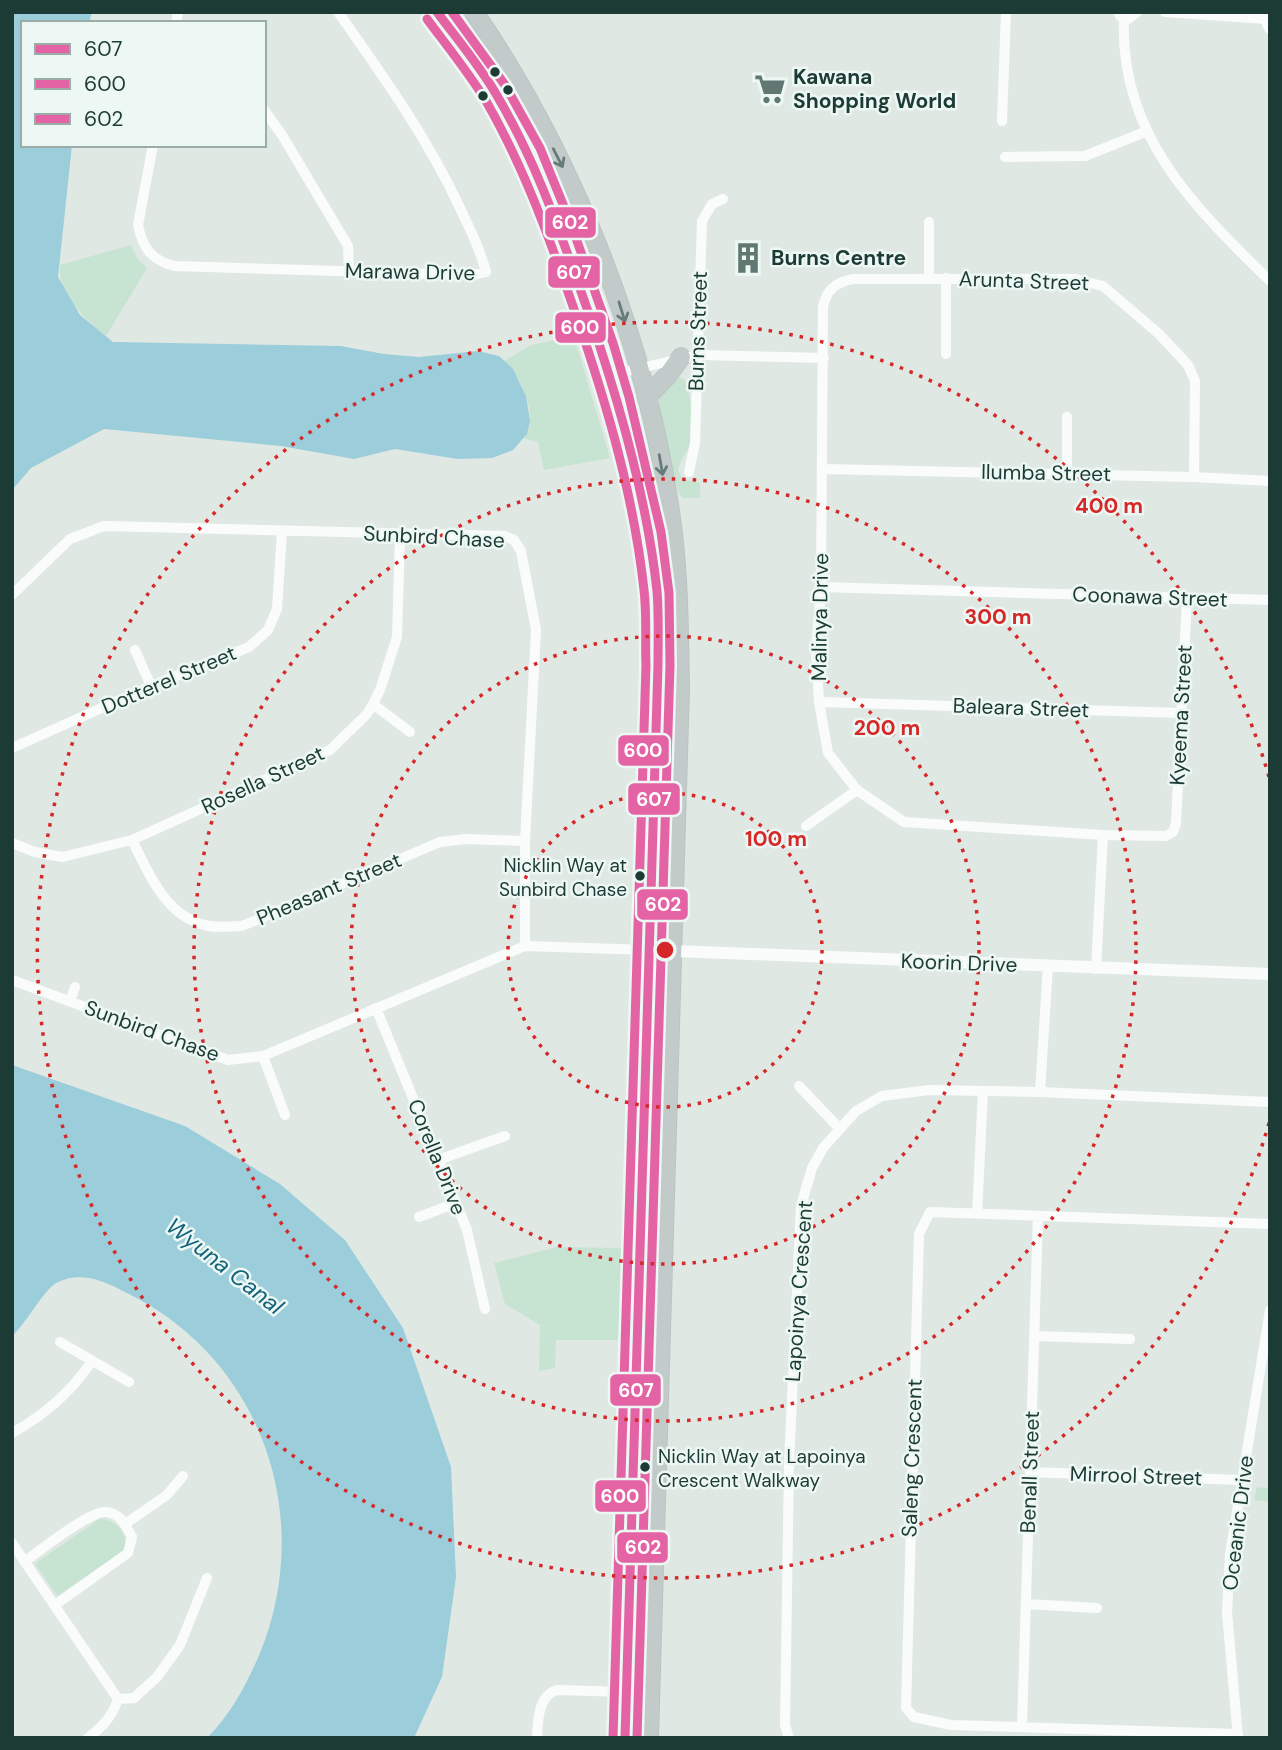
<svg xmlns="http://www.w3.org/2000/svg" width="1282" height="1750" font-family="'DM Sans',sans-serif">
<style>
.green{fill:#c7e3d1}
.water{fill:#9bcdda}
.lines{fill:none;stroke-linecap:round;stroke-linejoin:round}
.trunk-casing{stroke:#bac5c2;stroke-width:20}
.minor{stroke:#fafcfb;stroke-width:10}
.tertiary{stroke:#fafcfb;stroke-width:12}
.trunk{stroke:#c2cbc9;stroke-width:18}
.bus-1-casing{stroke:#edf7f3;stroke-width:14}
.bus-2-casing{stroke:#edf7f3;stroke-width:14}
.bus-3-casing{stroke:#edf7f3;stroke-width:14}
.bus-1{stroke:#e463a4;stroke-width:9}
.bus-2{stroke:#e463a4;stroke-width:9}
.bus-3{stroke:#e463a4;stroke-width:9}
.oneway{stroke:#677c78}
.ring{fill:none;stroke:#d62828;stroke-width:3.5;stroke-dasharray:3.5 7}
.bus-dot{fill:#1d3b35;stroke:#edf7f3;stroke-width:2.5}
.labels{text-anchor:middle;stroke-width:5;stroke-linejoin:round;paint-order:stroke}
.bus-label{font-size:19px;fill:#1d3b35;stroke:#edf7f3;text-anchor:end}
.poi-label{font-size:21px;font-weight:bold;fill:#1d3b35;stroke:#edf7f3;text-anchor:start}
.street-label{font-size:21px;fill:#1d3b35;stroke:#edf7f3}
.water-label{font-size:23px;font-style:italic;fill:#12637c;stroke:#edf7f3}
.centre{fill:#d62828;stroke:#edf7f3;stroke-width:3.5}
.ring-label{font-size:21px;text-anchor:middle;font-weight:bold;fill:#d62828;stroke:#edf7f3;stroke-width:5;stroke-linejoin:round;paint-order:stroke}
.line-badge{stroke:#edf7f3;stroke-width:2.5}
.badge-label{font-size:19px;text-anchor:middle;font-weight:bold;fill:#fff}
</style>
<rect width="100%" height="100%" fill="#e0e8e4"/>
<path class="green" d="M131 245 138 260 147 268 106 336C86 319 57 294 60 265Z
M574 336 610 458 544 470 538 442 524 438C540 417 521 375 504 361L531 345Z
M678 377 684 379C691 391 695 431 690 445 686 453 680 461 678 470L682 479 700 483V498H683L678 492 659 411V395L670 378Z
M557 1247 622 1248 618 1340H556L555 1368 539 1371 540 1325 505 1304 494 1263Z
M1257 1487 1270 1489V1502L1254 1500Z
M101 1518C118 1523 127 1531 125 1550L57 1596 36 1565 37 1562Z"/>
<path class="water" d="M12 12H92L89 23H23V145H72L58 277 80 315 113 342 341 346 384 354 419 357 478 351 499 356 513 369 526 396 530 421 527 434 513 450 492 458 458 459 395 449 354 459 281 446 104 429 31 468 12 490Z
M12 1065 185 1126 280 1184 345 1240 403 1328 451 1467 456 1577 442 1677 414 1738H207C230 1716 248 1682 260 1653 315 1518 263 1362 131 1295 108 1283 83 1269 56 1283 43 1291 26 1324 12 1336Z"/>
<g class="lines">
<defs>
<path id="trunk" d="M437 12 495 92 529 154 559 228 601 347 617 400 649 534 657 593 658 665 625 1738
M474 12C577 163 651 353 673 534 679 585 679 637 680 688L649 1738
M646 398 668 375 681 357"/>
</defs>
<use href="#trunk" class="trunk-casing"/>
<path class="minor" d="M1118 12 1120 16 1128 19 1137 12
M1165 12 1266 19
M1124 18C1119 134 1193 206 1270 281
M176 23 178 12
M264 110 282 135 348 246 349 271
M1002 121 1006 12
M153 145 138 225C143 248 151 260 174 266L470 275 486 272C480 249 470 229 460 208 427 137 383 76 338 12
M1005 157 1085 156 1145 132
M929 278V222
M946 354V278
M610 375 697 355 824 358
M1067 417V474
M823 469 1194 477 1270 481
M689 472 695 443 702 221 712 204 723 199
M821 587 1270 600
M12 595 70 539 104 526 504 536 514 540 521 551 536 630 525 841V946
M1187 598 1176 823 1173 832 1166 836 1103 835 904 822 857 790 828 753 819 702 816 651 821 587 823 307C826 290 836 282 853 279H1075L1103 286 1159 334 1188 365 1195 381 1194 477
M135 650 151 686
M819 702 1181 713
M373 704 410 732
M12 748 151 686 249 647 268 630 277 609 282 531
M806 826 857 790
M132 840C149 874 166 918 209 926 219 928 232 926 242 926L440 842 466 839 525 841
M12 843 35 852 62 857 132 840 330 750 367 714 373 704 380 690 397 637 400 535
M1096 969 1103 835
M12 980 228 1060 263 1056 525 946 649 950
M70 1001 75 987
M376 1008 467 1230 485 1309
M263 1056 285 1115
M799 1086 839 1128
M1040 1092 1048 966
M438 1160 505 1136
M977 1214 983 1091
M419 1217 456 1203
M1035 1336 1130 1339
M60 1342 129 1382
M12 1433C45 1415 71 1392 92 1361
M1030 1472 1241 1480
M125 1524 167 1495 183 1476
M12 1543 118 1699
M25 1561C41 1550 88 1512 105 1512 120 1512 126 1526 132 1537L128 1553 55 1605
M1026 1604 1097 1608
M118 1699 134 1698 157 1677 180 1645 207 1578
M1022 1727 1038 1216
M1238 1734 951 1725 914 1717 906 1708 919 1234 930 1212 1270 1224
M88 1738C103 1726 112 1717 118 1699
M537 1738C538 1720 538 1696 557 1690L626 1692
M789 1738 785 1725 789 1463 801 1206 812 1168 823 1148 856 1111 882 1096 929 1090 1040 1092 1270 1102
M1238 1738 1227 1612 1230 1555 1270 1310"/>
<path class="tertiary" d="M1269 12 1266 19 1270 28
M649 950 1270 974"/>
<use href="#trunk" class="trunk"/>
<defs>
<path id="bus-1" d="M437 12C457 39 479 65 496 94 532 154 555 218 578 283 613 380 646 489 657 591 659 615 658 641 658 665L625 1738"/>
<path id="bus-2" d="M427 19C447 46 469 73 486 101 521 162 545 226 568 292 602 388 633 488 644 590 647 615 645 640 646 665L613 1738"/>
<path id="bus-3" d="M452 12 505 85 540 148 571 224 613 343 629 397 661 532 669 593 670 665 637 1738"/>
</defs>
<use href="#bus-1" class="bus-1-casing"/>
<use href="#bus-2" class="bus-2-casing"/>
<use href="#bus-3" class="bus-3-casing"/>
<use href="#bus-1" class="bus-1"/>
<use href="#bus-2" class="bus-2"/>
<use href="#bus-3" class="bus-3"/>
</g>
<defs><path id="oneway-shaft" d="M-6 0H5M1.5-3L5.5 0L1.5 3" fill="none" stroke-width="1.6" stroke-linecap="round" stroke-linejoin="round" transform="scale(1.75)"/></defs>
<g class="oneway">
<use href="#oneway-shaft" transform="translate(558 158) rotate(63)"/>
<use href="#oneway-shaft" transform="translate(622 312) rotate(73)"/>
<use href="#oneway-shaft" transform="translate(661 465) rotate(80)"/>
</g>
<g class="ring">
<circle cx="665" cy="950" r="157"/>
<circle cx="665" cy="950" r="314"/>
<circle cx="665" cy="950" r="471"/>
<path d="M1269 1123A628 628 0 1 1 1269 777"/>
</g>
<defs>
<symbol id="supermarket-bare" viewBox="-9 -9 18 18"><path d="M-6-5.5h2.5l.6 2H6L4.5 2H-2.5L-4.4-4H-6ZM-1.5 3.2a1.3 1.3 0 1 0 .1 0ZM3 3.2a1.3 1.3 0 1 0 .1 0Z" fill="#617872" stroke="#edf7f3" stroke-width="2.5" paint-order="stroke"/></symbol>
<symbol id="building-bare" viewBox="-9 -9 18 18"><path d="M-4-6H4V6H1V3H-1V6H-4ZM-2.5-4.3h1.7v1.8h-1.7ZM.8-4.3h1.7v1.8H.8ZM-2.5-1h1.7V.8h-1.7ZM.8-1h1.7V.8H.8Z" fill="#617872" stroke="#edf7f3" stroke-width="2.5" paint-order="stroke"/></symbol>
</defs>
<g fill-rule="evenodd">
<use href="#supermarket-bare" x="748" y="67" width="44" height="44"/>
<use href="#building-bare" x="726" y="236" width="44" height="44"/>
</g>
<g class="bus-dot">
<circle cx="495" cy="72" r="6"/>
<circle cx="508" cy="90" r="6"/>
<circle cx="483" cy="96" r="6"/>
<circle cx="640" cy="876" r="6"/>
<circle cx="645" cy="1467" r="6"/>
</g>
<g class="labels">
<g class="bus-label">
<text x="627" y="872">Nicklin Way at<tspan x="627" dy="24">Sunbird Chase</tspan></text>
<text x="658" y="1463" text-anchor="start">Nicklin Way at Lapoinya<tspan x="658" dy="24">Crescent Walkway</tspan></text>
</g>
<g class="poi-label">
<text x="793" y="84">Kawana<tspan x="793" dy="24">Shopping World</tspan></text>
<text x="771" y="265">Burns Centre</text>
</g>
<g class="street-label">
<text transform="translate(410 272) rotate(1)" y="7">Marawa Drive</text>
<text transform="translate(1024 281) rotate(2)" y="7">Arunta Street</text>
<text transform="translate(698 331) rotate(-88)" y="7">Burns Street</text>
<text transform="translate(1046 473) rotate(1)" y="7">Ilumba Street</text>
<text transform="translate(434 537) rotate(3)" y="7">Sunbird Chase</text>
<text transform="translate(1150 597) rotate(2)" y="7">Coonawa Street</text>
<text transform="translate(820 617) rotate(-89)" y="7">Malinya Drive</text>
<text transform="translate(169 680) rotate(-23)" y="7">Dotterel Street</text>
<text transform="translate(1021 708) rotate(2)" y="7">Baleara Street</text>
<text transform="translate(1181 715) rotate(-87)" y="7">Kyeema Street</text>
<text transform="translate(263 780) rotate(-25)" y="7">Rosella Street</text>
<text transform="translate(329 889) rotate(-23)" y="7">Pheasant Street</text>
<text transform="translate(959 963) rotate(2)" y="7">Koorin Drive</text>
<text transform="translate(152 1031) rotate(20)" y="7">Sunbird Chase</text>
<text transform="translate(437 1157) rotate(68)" y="7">Corella Drive</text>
<text transform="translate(799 1291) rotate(-86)" y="7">Lapoinya Crescent</text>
<text transform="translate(912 1458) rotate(-88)" y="7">Saleng Crescent</text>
<text transform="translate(1030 1472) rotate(-88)" y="7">Benall Street</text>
<text transform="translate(1136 1476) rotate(2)" y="7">Mirrool Street</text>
<text transform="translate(1238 1523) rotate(-83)" y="7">Oceanic Drive</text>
</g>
<g class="water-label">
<text transform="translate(225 1266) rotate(38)" y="8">Wyuna Canal</text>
</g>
</g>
<circle cx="665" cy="950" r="10" class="centre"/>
<g class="ring-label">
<text x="1109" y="513">400 m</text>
<text x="998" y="624">300 m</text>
<text x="887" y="735">200 m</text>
<text x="776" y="846">100 m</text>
</g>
<g class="line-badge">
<rect x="544" y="206" width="53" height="33" rx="7" fill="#e463a4"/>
<rect x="547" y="255" width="54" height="34" rx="7" fill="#e463a4"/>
<rect x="554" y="311" width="53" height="33" rx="7" fill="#e463a4"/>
<rect x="617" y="734" width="53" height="33" rx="7" fill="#e463a4"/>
<rect x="627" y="782" width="54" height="34" rx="7" fill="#e463a4"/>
<rect x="636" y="888" width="53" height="33" rx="7" fill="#e463a4"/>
<rect x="609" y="1373" width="53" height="34" rx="7" fill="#e463a4"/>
<rect x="594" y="1479" width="53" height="34" rx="7" fill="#e463a4"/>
<rect x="616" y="1531" width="53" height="33" rx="7" fill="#e463a4"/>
</g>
<g class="badge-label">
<text x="570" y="229">602</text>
<text x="574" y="279">607</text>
<text x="580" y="334">600</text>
<text x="643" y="757">600</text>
<text x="654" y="806">607</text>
<text x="663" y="911">602</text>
<text x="636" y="1397">607</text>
<text x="620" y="1503">600</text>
<text x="643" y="1554">602</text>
</g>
<rect width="1282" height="1750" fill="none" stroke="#1d3b35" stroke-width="28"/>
<rect x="21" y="21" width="245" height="126" fill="#edf7f3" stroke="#9aaca7" stroke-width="2"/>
<rect x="35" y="44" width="35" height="10" fill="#e463a4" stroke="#9aaca7" stroke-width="2"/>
<text x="84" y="56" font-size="21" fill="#1d3b35">607</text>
<rect x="35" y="79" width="35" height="10" fill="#e463a4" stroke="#9aaca7" stroke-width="2"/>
<text x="84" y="91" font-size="21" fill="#1d3b35">600</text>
<rect x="35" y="114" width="35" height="10" fill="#e463a4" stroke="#9aaca7" stroke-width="2"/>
<text x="84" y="126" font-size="21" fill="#1d3b35">602</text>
</svg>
